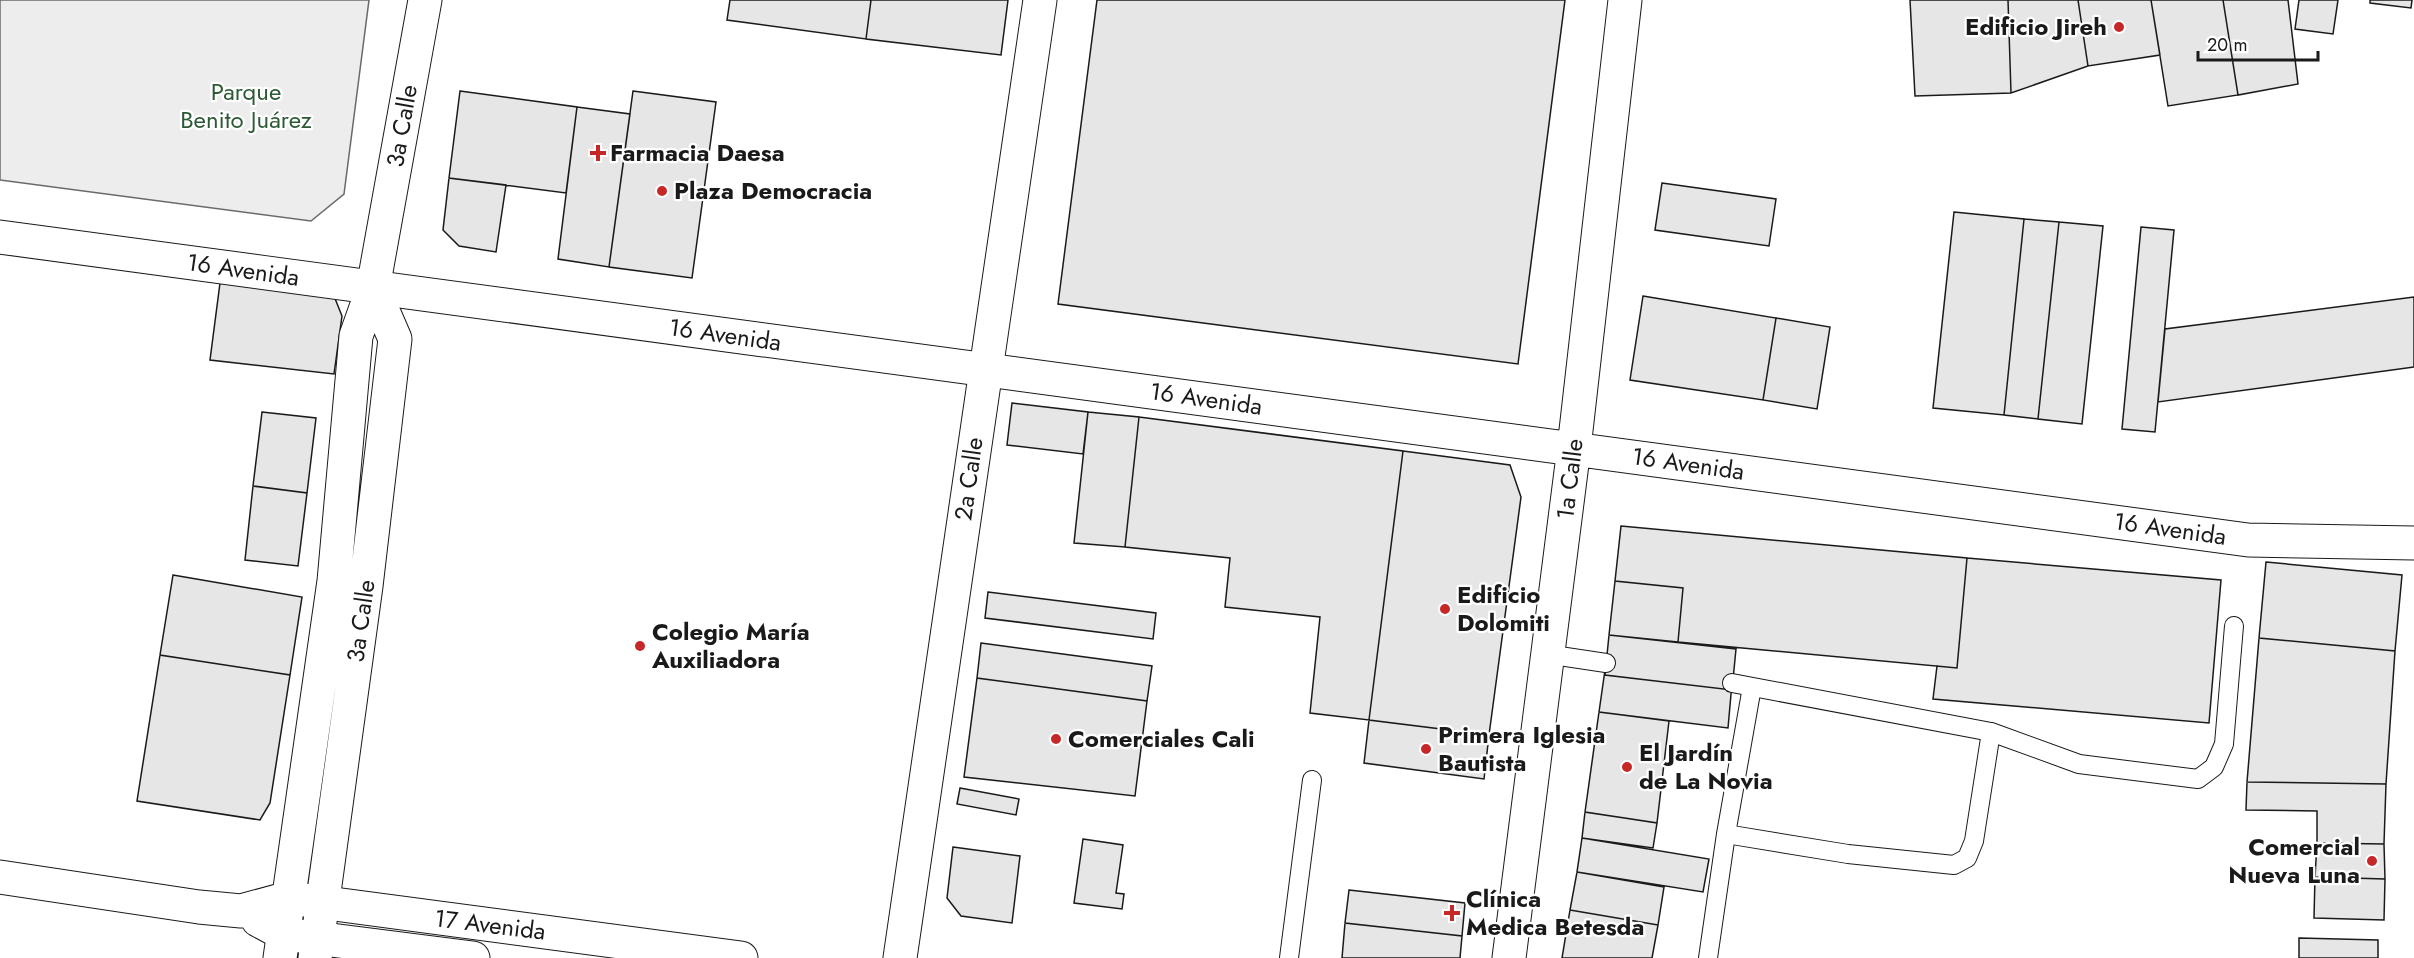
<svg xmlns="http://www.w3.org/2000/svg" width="2414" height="958" font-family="Jost,sans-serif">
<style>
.built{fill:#ededed;stroke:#6a6a6a;stroke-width:1.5}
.building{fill:#e6e6e6;stroke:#1a1a1a;stroke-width:1.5}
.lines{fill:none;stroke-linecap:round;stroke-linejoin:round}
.lane-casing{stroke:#1a1a1a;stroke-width:20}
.street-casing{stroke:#1a1a1a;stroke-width:35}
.secondary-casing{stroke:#1a1a1a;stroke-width:35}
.lane{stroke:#fff;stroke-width:18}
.street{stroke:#fff;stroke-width:33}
.secondary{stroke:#fff;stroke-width:33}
.poi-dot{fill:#c62828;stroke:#fff;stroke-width:2}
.labels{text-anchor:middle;stroke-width:4.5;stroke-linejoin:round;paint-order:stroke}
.poi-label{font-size:24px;font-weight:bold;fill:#1a1a1a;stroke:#fff;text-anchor:start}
.park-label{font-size:24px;fill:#2b5a34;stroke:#fff}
.street-label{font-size:24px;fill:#1a1a1a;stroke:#fff}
</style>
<rect width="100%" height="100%" fill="#fff"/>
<path class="built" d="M0 0H369L344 194 311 221 0 180Z"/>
<path class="building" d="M730 0H871L866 39 727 20Z
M871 0H1008L1001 55 866 39Z
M1097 0H1565L1518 364 1058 304Z
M1910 0H2008L2011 93 1915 96Z
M2008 0H2078L2088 66 2011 93Z
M2078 0H2151L2160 55 2088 66Z
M2151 0H2223L2238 95 2168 106Z
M2223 0H2288L2298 84 2238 95Z
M2299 0H2338L2333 34 2295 29Z
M2370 0H2412L2411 8 2370 3Z
M460 91 577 107 566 193 449 178Z
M633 91 716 102 692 278 609 267Z
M577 107 630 114 609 267 558 259Z
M449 178 506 185 496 252 459 246 443 230Z
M1662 183 1776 199 1769 246 1655 230Z
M1954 212 2024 219 2004 415 1933 408Z
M2024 219 2059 222 2038 419 2004 415Z
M2059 222 2103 226 2082 424 2038 419Z
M2141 227 2174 230 2155 432 2122 429Z
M220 283 334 296 342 316 334 374 210 360Z
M1643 296 1776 318 1763 400 1630 380Z
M2414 297V367L2158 402 2165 329Z
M1776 318 1830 327 1817 409 1763 400Z
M1012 403 1088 412 1083 454 1007 445Z
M262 412 316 418 307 493 253 486Z
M1088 412 1139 417 1125 547 1074 543Z
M1139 417 1403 451 1369 720 1310 713 1320 617 1225 607 1230 558 1125 547Z
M1403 451 1510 465 1521 497 1489 735 1369 720Z
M253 486 307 493 298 566 245 560Z
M1621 526 1967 558 1957 668 1678 642 1683 588 1615 581Z
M1967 558 2221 580 2209 723 1933 699 1937 666 1957 668Z
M2266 562 2402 575 2395 651 2259 638Z
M173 575 302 597 290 675 160 655Z
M1615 581 1683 588 1678 642 1609 635Z
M988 592 1156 613 1153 639 985 618Z
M1609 635 1736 649 1732 690 1605 675Z
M2259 638 2395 651 2386 784 2247 782Z
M981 643 1152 666 1147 701 977 678Z
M160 655 290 675 270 803 260 820 137 801Z
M1606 663 1605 675 1732 690V683L1728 728 1599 712Z
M977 678 1147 701 1135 796 964 777Z
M1599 712 1669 721 1657 823 1585 812Z
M1369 720 1489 735 1484 779 1364 763Z
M2247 782 2386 784 2384 844 2317 843V811L2246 810Z
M960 788 1019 799 1016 815 957 804Z
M1585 812 1657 823 1653 848 1582 838Z
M1582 838 1709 859 1703 892 1577 872Z
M1083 839 1123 845 1116 893 1124 894 1122 909 1074 903Z
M2317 843 2384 844 2385 879 2315 877Z
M953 847 1020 856 1012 923 961 916 947 898Z
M1577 872 1664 887 1658 925 1570 910Z
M2315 877 2385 879 2384 920 2314 918Z
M1349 890 1465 903 1462 936 1345 923Z
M1570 910 1658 925 1652 958H1562Z
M1345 923 1462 936 1460 958H1342Z
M2299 938 2378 940V958H2299Z"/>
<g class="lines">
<defs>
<path id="lane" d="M1546 654 1606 663
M1732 683 1991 732
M1726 834 1848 854 1954 865 1967 858 1974 841 1991 732 2079 764 2198 779 2214 767 2224 744 2234 626
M1289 958 1312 780
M1708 958 1726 834 1752 687"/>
<path id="street" d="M0 237 2248 540 2414 543
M0 877 199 907 241 911 289 898 741 958
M258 920 284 934 473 958
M1509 958 1574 448 1625 0"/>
<path id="secondary" d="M280 958 334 581 356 336 373 288 425 0
M315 958 366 586 395 339 373 288
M900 958 1040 0"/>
</defs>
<use href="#lane" class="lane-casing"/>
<use href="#street" class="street-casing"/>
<use href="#secondary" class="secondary-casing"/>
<use href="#lane" class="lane"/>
<use href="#street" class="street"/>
<use href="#secondary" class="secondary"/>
</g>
<g class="poi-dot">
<circle cx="2119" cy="27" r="6"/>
<path d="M595 144h6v6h6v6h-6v6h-6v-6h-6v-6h6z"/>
<circle cx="662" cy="191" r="6"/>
<circle cx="1445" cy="609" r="6"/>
<circle cx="640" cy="646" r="6"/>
<circle cx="1056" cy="739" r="6"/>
<circle cx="1426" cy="749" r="6"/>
<circle cx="1627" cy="767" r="6"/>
<circle cx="2372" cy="861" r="6"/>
<path d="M1449 904h6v6h6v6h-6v6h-6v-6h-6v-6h6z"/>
</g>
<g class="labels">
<g class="poi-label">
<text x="2107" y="35" text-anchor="end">Edificio Jireh</text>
<text x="610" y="161">Farmacia Daesa</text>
<text x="674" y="199">Plaza Democracia</text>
<text x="1457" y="603">Edificio<tspan x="1457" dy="28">Dolomiti</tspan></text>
<text x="652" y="640">Colegio María<tspan x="652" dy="28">Auxiliadora</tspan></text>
<text x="1438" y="743">Primera Iglesia<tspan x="1438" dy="28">Bautista</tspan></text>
<text x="1068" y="747">Comerciales Cali</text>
<text x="1639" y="761">El Jardín<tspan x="1639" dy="28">de La Novia</tspan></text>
<text x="2360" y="855" text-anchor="end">Comercial<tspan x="2360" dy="28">Nueva Luna</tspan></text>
<text x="1466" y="907">Clínica<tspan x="1466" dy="28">Medica Betesda</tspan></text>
</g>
<g class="park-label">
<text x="246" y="100">Parque<tspan x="246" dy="28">Benito Juárez</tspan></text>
</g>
<g class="street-label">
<text transform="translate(402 126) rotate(-80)" y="8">3a Calle</text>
<text transform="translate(243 270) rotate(8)" y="8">16 Avenida</text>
<text transform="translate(725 335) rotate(8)" y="8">16 Avenida</text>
<text transform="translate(1206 399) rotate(8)" y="8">16 Avenida</text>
<text transform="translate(1688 464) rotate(8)" y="8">16 Avenida</text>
<text transform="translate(969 479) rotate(-82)" y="8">2a Calle</text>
<text transform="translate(1570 479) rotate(-83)" y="8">1a Calle</text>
<text transform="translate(2170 529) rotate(8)" y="8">16 Avenida</text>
<text transform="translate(361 621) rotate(-82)" y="8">3a Calle</text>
<text transform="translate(490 925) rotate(7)" y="8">17 Avenida</text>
</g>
</g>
<path d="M2198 51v9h120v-9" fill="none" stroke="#1a1a1a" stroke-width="3"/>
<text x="2207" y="51" font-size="18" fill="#1a1a1a" stroke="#ffffff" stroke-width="4.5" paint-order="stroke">20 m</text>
</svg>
